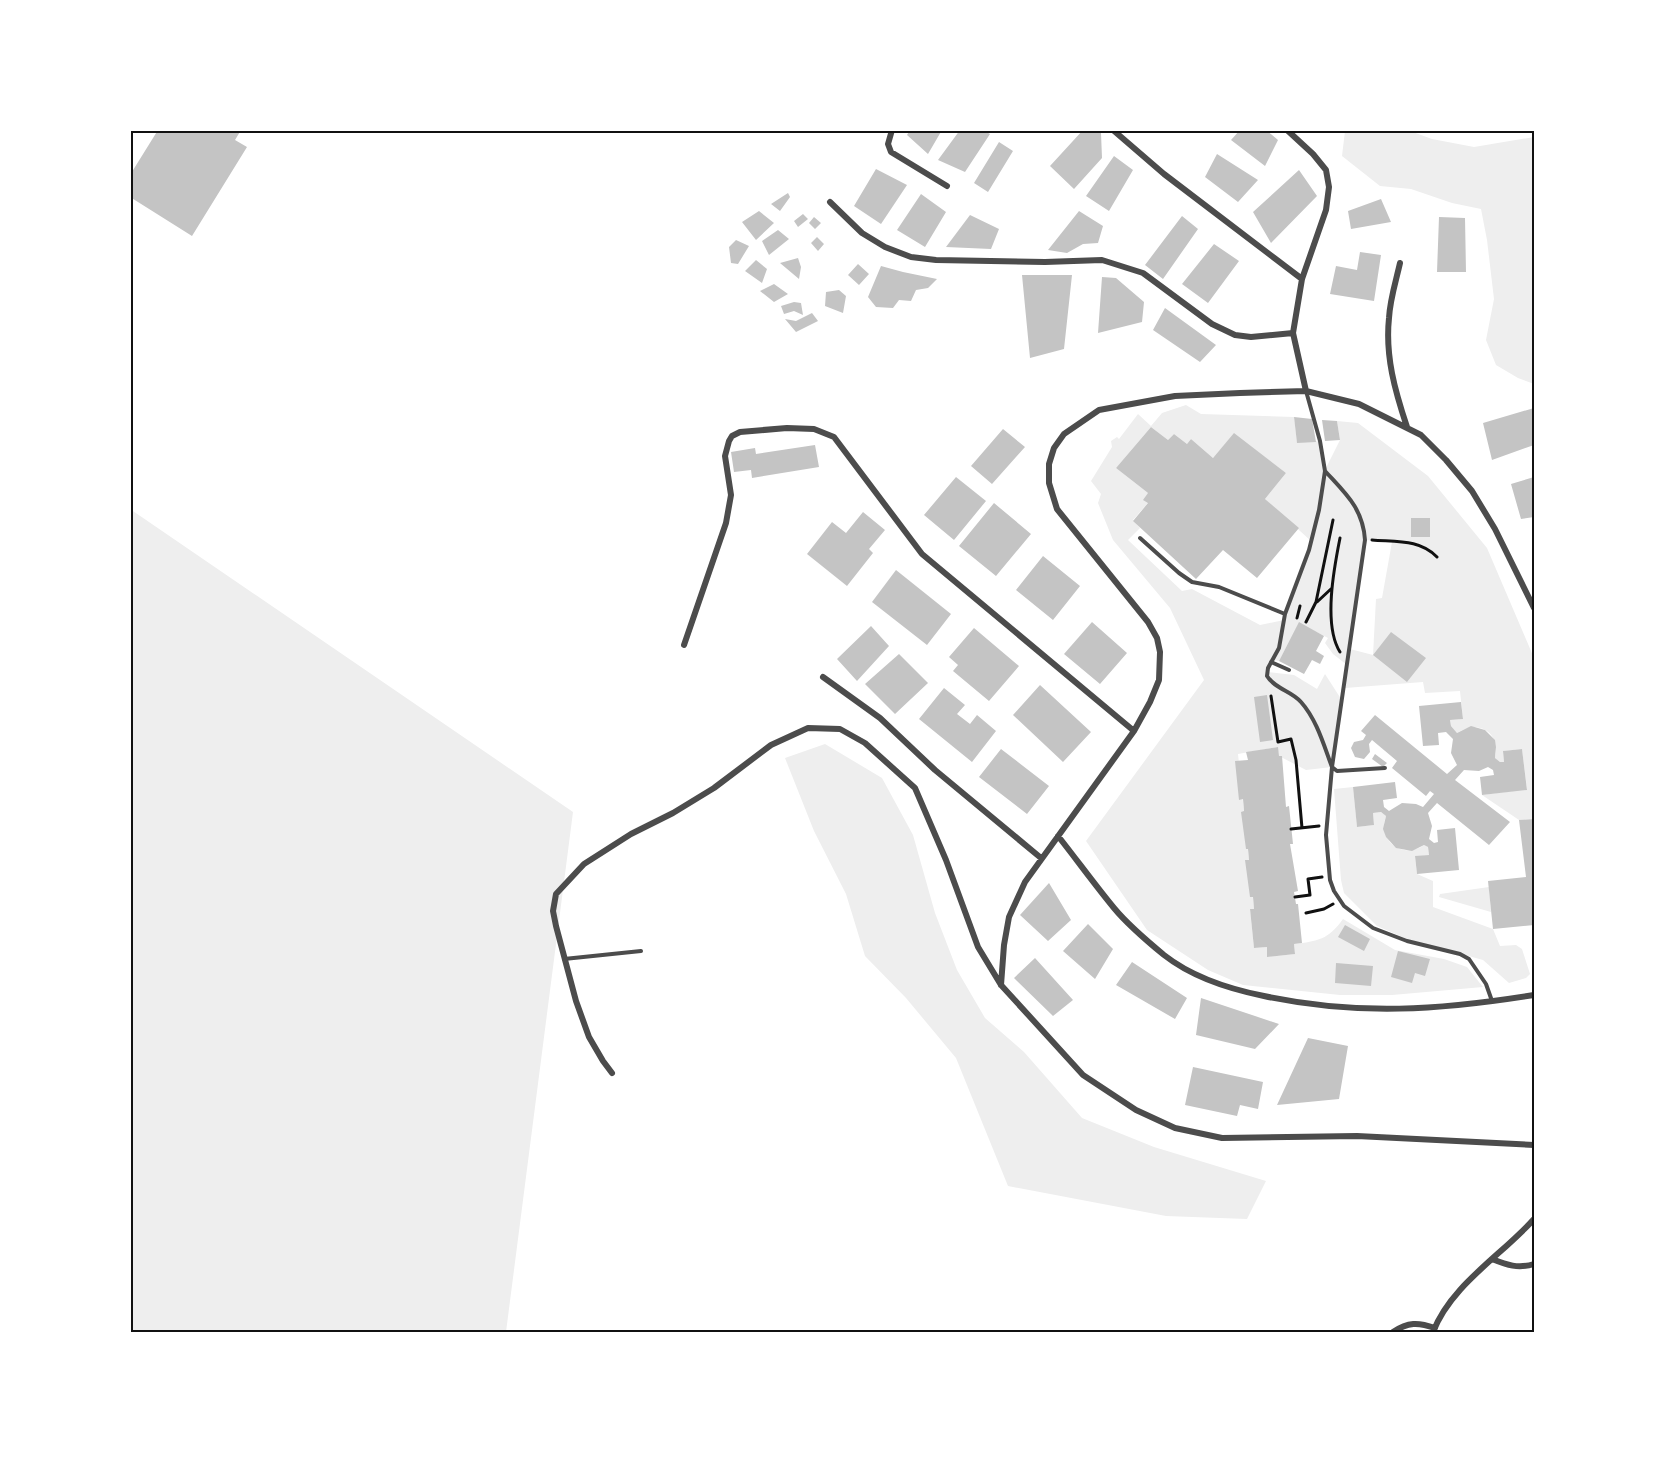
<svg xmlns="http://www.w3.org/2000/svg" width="1665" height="1463" font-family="Commissioner,sans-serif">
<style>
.green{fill:#eee;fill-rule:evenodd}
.building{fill:#c4c4c4}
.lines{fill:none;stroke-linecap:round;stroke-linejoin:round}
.path{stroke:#111;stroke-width:3}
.service{stroke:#4c4c4c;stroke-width:4}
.minor{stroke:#4c4c4c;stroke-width:6}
.neatline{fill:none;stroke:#111;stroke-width:2}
</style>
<rect width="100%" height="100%" fill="#fff"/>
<path class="green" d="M1345 131H1410L1432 139 1474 147 1534 137V384L1518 378 1496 365 1486 340 1494 299 1487 240 1481 209 1452 203 1411 189 1380 186 1342 156Z
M1186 405 1201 414 1294 417 1297 442 1320 441 1325 470 1340 440 1337 421 1358 423 1428 476 1487 548 1534 658V819L1519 820 1482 795 1527 789 1522 749 1503 751 1504 762H1500L1495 758C1501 732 1478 719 1457 733L1451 726 1450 720 1463 719 1460 691 1425 693 1423 682 1345 688 1347 665 1333 654 1325 643 1328 638 1299 623 1279 661 1273 660 1267 672 1294 675 1317 689 1325 674 1343 702 1332 767 1306 770 1279 756 1277 747 1238 754 1254 909 1250 910 1254 948 1267 947 1268 957 1295 954 1294 944C1318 941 1328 940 1343 919L1395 950 1444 959 1467 967 1483 987 1392 995H1340L1243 985 1208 970 1147 930 1086 841 1204 680 1170 608 1113 540 1098 503 1101 494 1091 481 1112 447 1111 441 1117 437 1119 439 1138 414 1151 426 1162 413ZM1151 427 1168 440 1174 434 1187 444 1191 439 1213 458 1234 434 1286 473 1265 499 1311 541 1284 620 1260 625 1192 589 1182 591 1128 540 1140 528 1133 520 1153 497 1116 468ZM1365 540 1392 542 1382 598 1376 599 1373 655 1350 649Z
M130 509 573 812 506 1332H131Z
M825 744 882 778 913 835 935 913 957 970 985 1018 1024 1052 1082 1118 1154 1147 1266 1181 1247 1219 1166 1216 1008 1186 956 1058 906 998 865 956 846 894 814 831 785 758Z
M1353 787 1357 827 1374 825 1373 813 1381 812 1386 816C1377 841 1403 860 1424 845L1428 847 1429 855 1415 857 1417 874 1433 881V907L1493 929 1500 946 1516 945 1522 949 1530 974 1526 978 1509 983 1483 960 1407 939 1377 926 1344 893 1341 880 1334 789Z
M1489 887 1491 912 1439 897 1440 894Z"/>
<path class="building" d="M158 130H241L235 140 247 147 192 236 130 197V175Z
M910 130H942L928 154 907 135Z
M960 130H983L990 134 965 172 938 160Z
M1083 130 1101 133 1102 158 1074 189 1050 166Z
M1240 130H1266L1278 140 1265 166 1231 140Z
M999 142 1013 151 988 192 974 183Z
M1217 154 1258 180 1238 202 1205 177Z
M1114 156 1133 170 1109 211 1086 196Z
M876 169 907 185 881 224 854 206Z
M1299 170 1317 196 1271 243 1253 212Z
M788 193 790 197 780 211 771 204Z
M921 194 946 212 925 247 897 230Z
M1381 199 1391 222 1351 229 1348 211Z
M759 211 774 223 756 240 742 222Z
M1079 211 1103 226 1098 243 1083 244 1067 253 1048 250Z
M803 214 808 219 798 227 794 221Z
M970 215 999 229 991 249 946 247Z
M1182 216 1198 229 1163 279 1145 265Z
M814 217 821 223 815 229 809 223Z
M1439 217 1465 218 1466 272H1437Z
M778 230 789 239 769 255 762 241Z
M817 237 824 244 818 251 811 243Z
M736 240 749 246 738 264 731 263 729 247Z
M1214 244 1239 261 1208 303 1182 284Z
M1360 252 1381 255 1374 301 1330 294 1336 266 1357 270Z
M798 258 801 267 799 279 780 263Z
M756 260 767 269 762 283 745 271Z
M858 264 869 274 859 285 848 275Z
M881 266 903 272 937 279 928 288 916 290 911 301 899 300 893 308 876 307 868 297Z
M1022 275H1072L1064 349 1030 358Z
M1102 277 1116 278 1144 302 1142 322 1098 333Z
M774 284 788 294 774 302 760 291Z
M839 290 846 296 843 313 825 306 826 292Z
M794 302 801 303 803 315 794 311 784 314 781 306Z
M1165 308 1216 345 1200 362 1153 330Z
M812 313 818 321 796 332 785 319 796 321Z
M1534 408V445L1492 460 1483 423Z
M1294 417 1312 419 1316 442 1297 443Z
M1322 420 1337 421 1340 440 1325 441Z
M1151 427 1168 440 1174 434 1187 444 1191 439 1213 458 1234 433 1286 473 1265 499 1299 528 1257 578 1223 550 1196 579 1133 521 1148 503 1143 500 1148 493 1116 468Z
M1003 429 1025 447 992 484 971 466Z
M815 445 819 467 752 478 751 470 734 472 731 452 755 448 756 454Z
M956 477 986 501 954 540 924 515Z
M1534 477V517L1521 519 1511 484Z
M994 503 1031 534 996 576 959 546Z
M863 512 885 530 869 549 873 553 847 586 807 554 832 522 846 533Z
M1411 518H1430V537H1411Z
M1043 556 1080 586 1053 620 1016 590Z
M896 570 951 614 927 645 872 602Z
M1092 622 1127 653 1100 684 1064 654Z
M1299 622 1324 636 1316 651 1324 656 1320 664 1312 660 1304 674 1279 661Z
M871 626 889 646 857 681 837 659Z
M974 628 1019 666 989 701 953 671 958 665 949 657Z
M1391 632 1426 658 1407 682 1373 655Z
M899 654 928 683 895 714 865 684Z
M1040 685 1091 732 1063 762 1013 715Z
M944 688 965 705 957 714 970 724 977 715 996 731 972 762 919 719Z
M1267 695 1273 740 1260 742 1254 697Z
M1461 702 1463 719 1450 720 1451 726 1457 733 1471 726 1485 730 1495 740 1496 747 1495 758 1500 762H1504L1503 751 1522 749 1527 790 1482 795 1480 777 1494 775 1493 770 1488 767 1479 771 1464 770 1455 780 1510 822 1489 845 1437 803 1428 813 1432 826 1429 839 1434 843 1438 842 1437 830 1455 828 1459 870 1417 874 1415 856 1429 855 1428 847 1424 845 1412 851 1396 848 1386 837 1383 829 1386 816 1381 812 1373 813 1374 825 1357 827 1353 787 1395 782 1397 798 1383 800 1384 807 1389 811 1402 803 1416 804 1423 807 1434 794 1430 791 1426 796 1392 768 1397 761 1372 740 1369 744 1370 752 1364 759 1355 757 1351 748 1354 742 1363 740 1366 735 1361 731 1375 715 1447 774 1457 765 1451 753 1453 739 1446 732 1438 733 1439 745 1423 746 1419 706Z
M1278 747 1279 756H1282L1286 807 1289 806 1293 844H1290L1298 891 1294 892 1296 904H1298L1302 943 1294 944 1295 954 1267 957V947L1254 948 1250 909H1254L1253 897H1250L1245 860H1249L1248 849H1246L1241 812 1244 811 1243 799 1239 800 1235 761 1248 760 1246 752Z
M1001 749 1049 786 1027 814 979 777Z
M1375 754 1387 763 1383 767 1372 759Z
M1534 819V925L1493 929 1488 881 1526 877 1519 820Z
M1049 883 1071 920 1048 941 1020 915Z
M1088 924 1113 949 1095 979 1063 951Z
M1345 925 1370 939 1364 951 1338 937Z
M1398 951 1430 959 1425 976 1415 973 1412 983 1391 977Z
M1035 958 1073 1000 1053 1016 1014 978Z
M1132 962 1187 998 1175 1019 1116 985Z
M1336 963 1373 966 1371 986 1335 983Z
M1201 998 1279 1024 1255 1049 1196 1035Z
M1308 1038 1348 1046 1339 1099 1277 1105Z
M1193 1067 1263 1082 1258 1109 1240 1105 1237 1116 1185 1105Z"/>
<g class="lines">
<path class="path" d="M1340 538C1334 568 1323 625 1340 652
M1372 540C1396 542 1420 539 1437 557
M1317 602 1332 588
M1297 618 1300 606
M1306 622 1316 602 1333 520
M1271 696 1278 742 1291 739 1296 760 1302 828
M1291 829 1319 826
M1295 897 1310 895 1308 879 1322 877
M1306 913 1324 909 1333 904"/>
<path class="service" d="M1306 391 1320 441 1325 471 1319 510 1309 550 1285 614 1279 648 1268 668 1267 676C1275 689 1292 691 1301 702 1317 720 1324 746 1332 767L1337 771 1385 768
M1325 471C1345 493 1363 508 1365 540L1332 767 1326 835 1330 880 1334 891 1344 906 1373 928 1407 941 1460 954 1469 959 1486 984 1492 1001
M1140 538 1179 573 1192 582 1219 587 1285 614
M1271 662 1289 670
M564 959 641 951"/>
<path class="minor" d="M892 130 888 144 891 152 947 186
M1113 130 1164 174 1302 279
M1287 130 1313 154 1326 170 1329 187 1326 210 1302 279 1293 333 1306 391
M830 202 862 233 885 247 911 257 936 260 1045 262 1102 260 1143 273 1212 324 1235 335 1251 337 1293 333
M1400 263C1396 281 1390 299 1389 318 1385 356 1395 391 1407 427
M684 645 726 523 731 495 725 456 729 441 732 436 740 432 787 428 814 429 834 437 922 554 1134 731
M823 677 880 718 935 770 1041 858
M1058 836C1077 860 1095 885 1114 908 1128 925 1147 941 1164 955 1192 977 1229 989 1264 996 1358 1016 1441 1010 1534 995
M1001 985 1004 945 1009 917 1025 882 1134 731 1150 702 1159 680 1160 652 1157 638 1148 622 1057 509 1049 483V464L1054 448 1064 434 1099 410 1175 396 1240 393 1306 391 1359 404 1421 435 1446 460 1472 491 1495 529 1534 608
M612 1073 603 1061 589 1037 576 1001 556 926 553 911 556 894 584 864 631 834 673 813 714 788 771 745 808 728 840 729 865 743 915 788 946 860 978 947 1001 985 1083 1075 1136 1110 1175 1128 1222 1138 1357 1136 1534 1145
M1492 1259C1507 1265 1518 1269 1534 1264
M1393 1332C1408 1322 1418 1322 1435 1328
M1433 1332C1451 1285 1502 1255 1534 1219"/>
</g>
<rect width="1665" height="1463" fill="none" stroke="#ffffff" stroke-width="264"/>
<rect x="132" y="132" width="1401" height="1199" class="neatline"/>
</svg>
